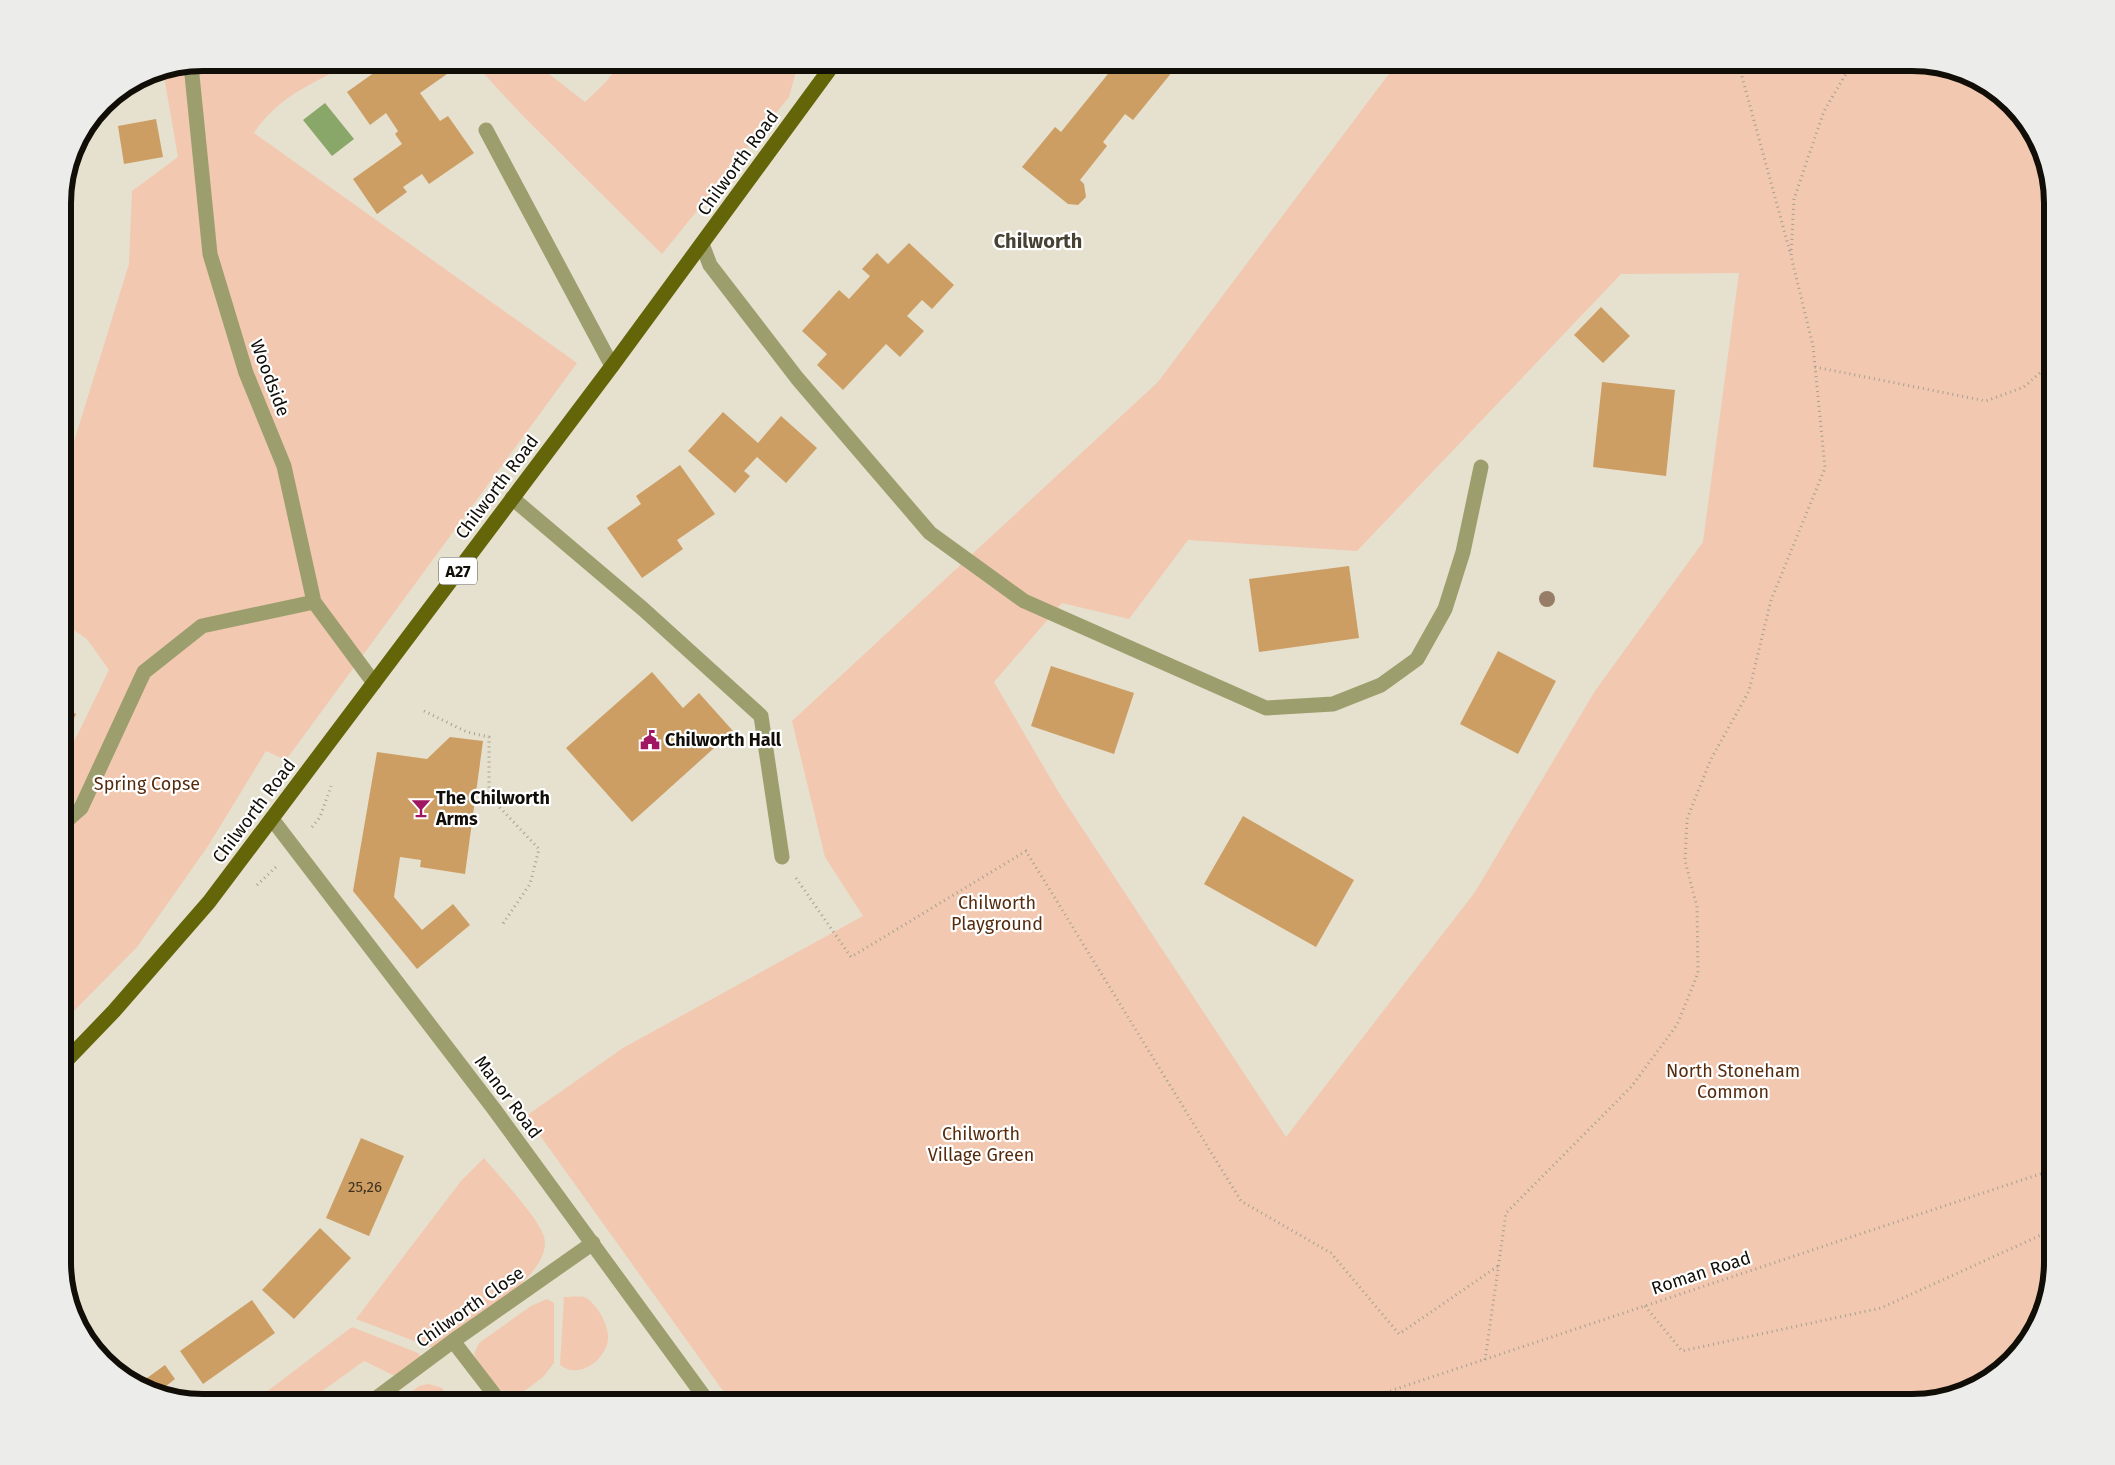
<svg xmlns="http://www.w3.org/2000/svg" width="2115" height="1465" font-family="'Fira Sans',sans-serif">
<style>
.green{fill:#f2c8b0;fill-rule:evenodd}
.water{fill:#89a768}
.building{fill:#cc9e64}
.lines{fill:none;stroke-linecap:round;stroke-linejoin:round}
.path{stroke:#a5a091;stroke-width:3;stroke-dasharray:1 4;stroke-linecap:butt}
.minor{stroke:#9c9f6d;stroke-width:15}
.major{stroke:#646509;stroke-width:15}
.tree{fill:#977d65}
.labels{text-anchor:middle;stroke-width:4.5;stroke-linejoin:round;paint-order:stroke}
.number-label{font-size:15px;fill:#40321f}
.shield{fill:#fff;stroke:#585652;stroke-width:1}
.shield-label{font-size:16px;font-weight:bold;fill:#110e08}
.street-label{font-size:18px;fill:#110e08;stroke:#fff}
.poi-label{font-size:18px;font-weight:bold;fill:#110e08;stroke:#fff;text-anchor:start}
.park-label{font-size:18px;fill:#562c0f;stroke:#fff}
.quarter-label{font-size:20px;font-weight:bold;fill:#474233;stroke:#fff}
.rim{fill:none;stroke:#110e08;stroke-width:6}
</style>
<rect width="100%" height="100%" fill="#e6e0ce"/>
<path class="green" d="M204 62 352 63C315 82 278 96 254 133L577 363 286 760 266 751 208 846 137 947 63 1022V760L68 754 109 670 87 639 63 623V477L129 264 132 191 178 157 163 70Z
M474 63H535L585 102 604 84 621 63H791L795 75 789 97 662 254 523 116Z
M1397 63H1911L1990 86 2034 133 2052 203V1262L2029 1340 1982 1384 1912 1402H731L526 1116 623 1048 863 916 825 857 792 721 1158 382ZM1739 273 1703 542 1595 691 1475 892 1286 1137 1059 793 994 682 1062 603 1129 619 1188 540 1357 551 1621 274Z
M484 1158C497 1174 540 1219 544 1237 555 1276 460 1329 433 1348L356 1319 461 1181Z
M564 1297C570 1297 578 1296 584 1297 590 1299 594 1305 598 1310 603 1317 609 1330 608 1339 606 1360 579 1380 560 1365Z
M547 1299 554 1303V1363L543 1377 527 1389 518 1394 508 1395C493 1385 481 1371 474 1354L479 1343 531 1306Z
M352 1327 418 1353 421 1357 397 1377 364 1361 307 1402H253Z
M429 1384 442 1388 452 1402H400L419 1386Z"/>
<path class="water" d="M325 103 354 139 332 156 303 120Z"/>
<path class="building" d="M389 62H439L447 74 420 93 440 121 448 116 474 153 429 184 422 174 403 187 407 192 377 214 353 179 402 144 395 134 398 131 386 113 370 125 347 92Z
M992 62H1009L1002 71Z
M1104 62H1173L1177 66 1133 120 1125 114 1103 142 1107 146 1080 180 1084 184 1086 197 1078 205 1068 204 1022 167 1055 127 1061 132 1112 69Z
M156 119 163 157 124 164 118 126Z
M909 243 954 285 932 309 922 300 907 316 924 331 900 357 886 344 843 390 817 365 827 354 802 331 839 290 849 299 870 276 862 269 877 253 888 264Z
M1601 307 1630 336 1603 363 1574 335Z
M1602 382 1675 390 1666 476 1593 467Z
M723 412 758 443 781 416 817 448 786 483 757 457 744 471 750 476 735 493 688 451Z
M680 465 715 514 677 540 683 549 642 578 607 528 641 504 636 496Z
M1349 566 1359 638 1259 652 1249 579Z
M1498 651 1556 681 1518 754 1460 724Z
M1051 666 1134 693 1114 754 1031 726Z
M652 672 683 708 699 693 733 731 632 822 566 748Z
M63 708 76 714 63 740Z
M450 737 483 741 465 874 420 867 421 860 400 857 394 897 422 930 453 904 470 925 417 969 353 891 377 752 427 759Z
M1243 816 1354 880 1316 947 1204 884Z
M361 1138 404 1156 369 1236 326 1218Z
M320 1228 351 1258 294 1319 262 1290Z
M252 1300 275 1333 203 1384 180 1351Z
M165 1365 175 1379 165 1387 169 1392 140 1383Z"/>
<g class="lines">
<path class="path" d="M1738 62 1790 252
M1815 367 1986 401 2024 387 2052 362
M424 711 467 732 489 737V796L539 849 530 884 502 925
M312 827 320 817 331 786
M796 878 851 957 1026 851 1241 1201 1331 1253 1399 1334 1498 1266
M257 885 276 867
M1645 1306 1682 1351 1881 1308 2052 1230
M1485 1360 1506 1213 1631 1087 1677 1025 1698 973 1697 907 1685 861 1687 819 1711 759 1749 691 1771 600 1825 468 1813 346 1791 256 1794 199 1824 111 1853 62
M1357 1402 2052 1170"/>
<path class="minor" d="M191 65 210 254 246 373 284 466 314 602 374 683
M486 130 612 366
M702 244 710 265 797 378 930 533 1024 601 1266 708 1333 704 1381 685 1417 659 1445 609 1463 552 1481 467
M512 498 643 609 761 716 782 857
M272 819 494 1109 708 1402
M63 824 81 808 144 672 202 626 314 602
M453 1341 500 1402
M371 1402 453 1341 593 1243"/>
<path class="major" d="M63 1064 114 1011 209 902 612 366 835 62"/>
</g>
<circle class="tree" cx="1547" cy="599" r="8"/>
<defs>
<symbol id="civic-bare" viewBox="-9 -9 18 18"><path d="M-.6-6.5H3V-4.5H.6V-3L4-1V1h2V6H-6V1h2V-1L-.6-3ZM-1.2 2.5V6h2.4V2.5Z" fill="#a11660" stroke="#fff" stroke-width="2.5" paint-order="stroke"/></symbol>
<symbol id="bar-bare" viewBox="-9 -9 18 18"><path d="M-6-5H6L.8 .8V4.5H3.5V6h-7V4.5H-.8V.8Z" fill="#a11660" stroke="#fff" stroke-width="2.5" paint-order="stroke"/></symbol>
</defs>
<g fill-rule="evenodd">
<use href="#civic-bare" x="636" y="726" width="28" height="28"/>
<use href="#bar-bare" x="407" y="794" width="28" height="28"/>
</g>
<g class="labels">
<g class="number-label">
<text x="365" y="1192">25,26</text>
</g>
<rect class="shield" x="439" y="557.5" width="38" height="27" rx="4"/>
<g class="shield-label">
<text x="458" y="577">A27</text>
</g>
<g class="street-label">
<text transform="translate(738 163) rotate(-54)" y="6">Chilworth Road</text>
<text transform="translate(270 378) rotate(69)" y="6">Woodside</text>
<text transform="translate(497 487) rotate(-53)" y="6">Chilworth Road</text>
<text transform="translate(254 811) rotate(-53)" y="6">Chilworth Road</text>
<text transform="translate(508 1097) rotate(53)" y="6">Manor Road</text>
<text transform="translate(1701 1273) rotate(-18)" y="6">Roman Road</text>
<text transform="translate(470 1307) rotate(-35)" y="6">Chilworth Close</text>
</g>
<g class="poi-label">
<text x="665" y="746">Chilworth Hall</text>
<text x="436" y="804">The Chilworth<tspan x="436" dy="21">Arms</tspan></text>
</g>
<g class="park-label">
<text x="147" y="790">Spring Copse</text>
<text x="997" y="909">Chilworth<tspan x="997" dy="21">Playground</tspan></text>
<text x="1733" y="1077">North Stoneham<tspan x="1733" dy="21">Common</tspan></text>
<text x="981" y="1140">Chilworth<tspan x="981" dy="21">Village Green</tspan></text>
</g>
<g class="quarter-label">
<text x="1038" y="248">Chilworth</text>
</g>
</g>
<path d="M0 0H2115V1465H0ZM203 71H1912A132 132 0 0 1 2044 203V1262A132 132 0 0 1 1912 1394H203A132 132 0 0 1 71 1262V203A132 132 0 0 1 203 71Z" fill="#ececeb" fill-rule="evenodd"/>
<path class="rim" d="M203 71H1912A132 132 0 0 1 2044 203V1262A132 132 0 0 1 1912 1394H203A132 132 0 0 1 71 1262V203A132 132 0 0 1 203 71Z"/>
</svg>
